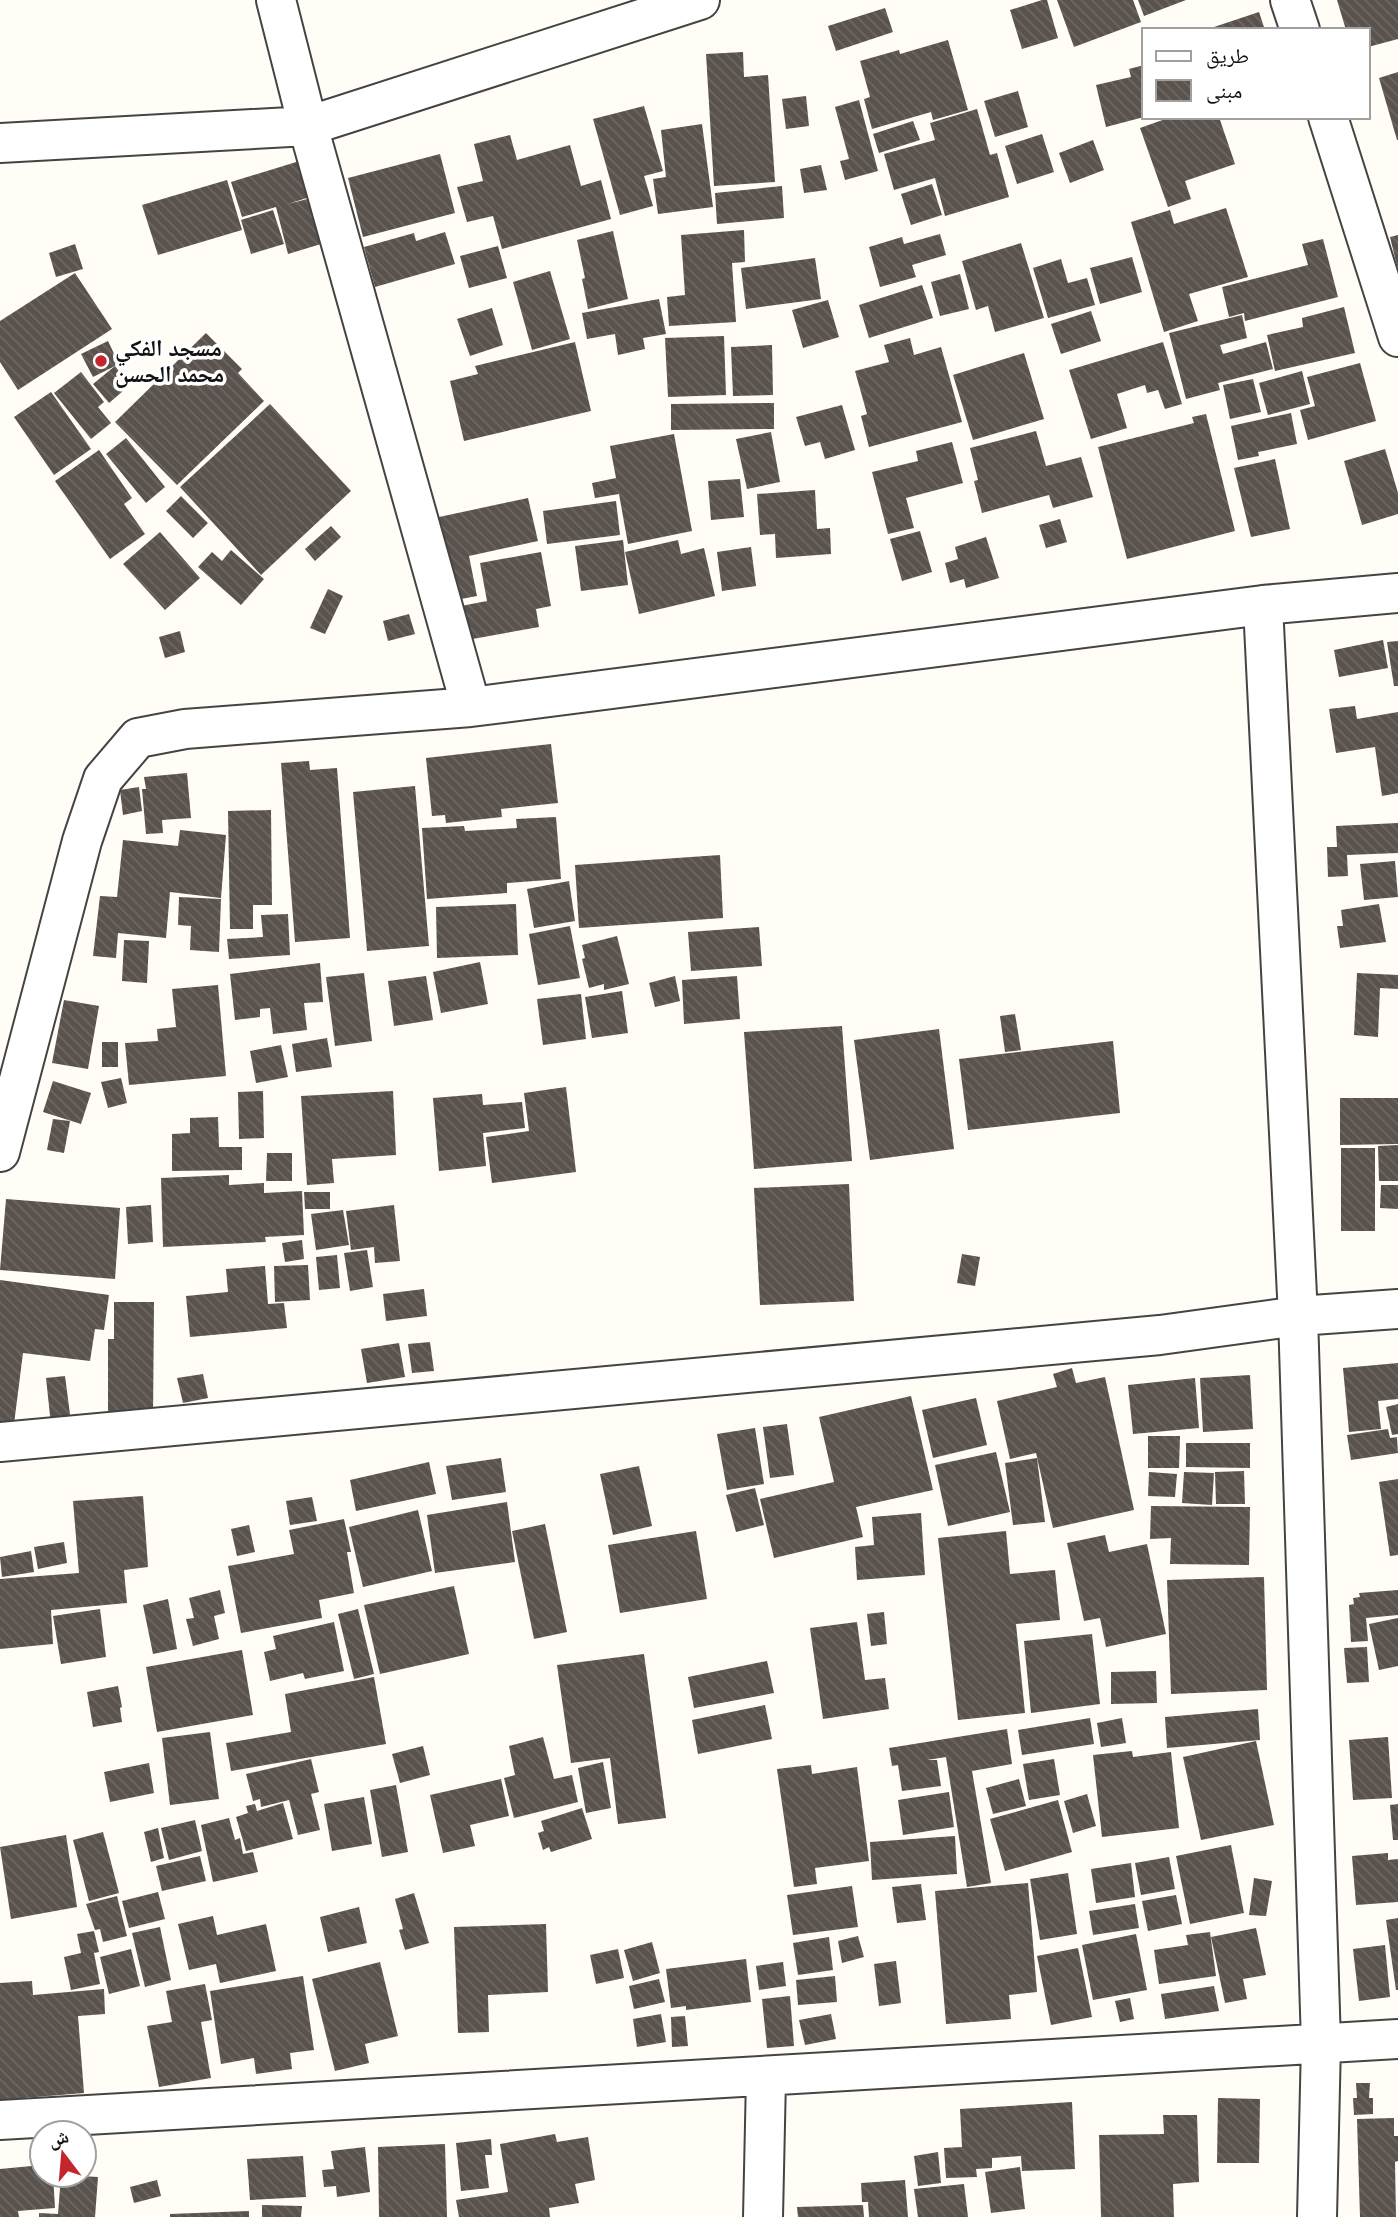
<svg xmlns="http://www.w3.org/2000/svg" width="1398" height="2217" font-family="'Noto Serif','Noto Naskh Arabic',serif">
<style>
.building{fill:url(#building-back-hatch)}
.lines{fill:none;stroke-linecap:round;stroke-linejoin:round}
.minor-casing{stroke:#444;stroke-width:42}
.minor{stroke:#fff;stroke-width:38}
.poi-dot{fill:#c4262e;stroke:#fff;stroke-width:2.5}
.labels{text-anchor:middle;stroke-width:7;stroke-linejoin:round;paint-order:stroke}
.poi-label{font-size:23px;font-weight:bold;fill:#111;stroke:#fff;text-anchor:start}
</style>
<defs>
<pattern id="building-back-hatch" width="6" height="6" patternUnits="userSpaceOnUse" patternTransform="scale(1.75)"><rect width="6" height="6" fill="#5a524d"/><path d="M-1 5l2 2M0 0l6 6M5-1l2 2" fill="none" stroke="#6d6662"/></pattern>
</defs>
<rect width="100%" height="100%" fill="#fffdf5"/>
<path class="building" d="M1042 0H1047L1058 38 1022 49 1010 10Z
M1057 0H1133L1141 22 1074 47Z
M1138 0H1186L1144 16Z
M1337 0H1398V39L1368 47V30H1346Z
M885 8 893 32 836 51 828 26Z
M1259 12 1265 30H1208V29Z
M948 40 968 110 933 120 931 112 872 129 864 99 870 97 860 61 899 50 900 54Z
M743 52 744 77 768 75 775 182 714 186 706 54Z
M1144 65V117L1106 127 1096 85 1131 77 1129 69Z
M1398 72V140H1397L1379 78Z
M1018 91 1028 127 995 137 984 101Z
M806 96 809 126 786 129 782 99Z
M859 100 878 171 845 180 840 161 849 159 835 107Z
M644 106 663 171 644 176 653 206 620 215 593 119Z
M977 109 990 155 997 153 1009 197 945 216 935 178 894 190 884 154 935 140 930 123Z
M1171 117H1219L1235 164 1185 181 1191 199 1168 207 1140 128Z
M913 121 920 140 879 153 873 134Z
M702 124 713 207 658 214 653 179 666 177 661 130Z
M1042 134 1054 172 1017 184 1005 146Z
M510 135 517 160 570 145 581 186 601 180 611 219 502 249 493 216 467 222 457 187 483 181 474 144Z
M1093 140 1104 170 1070 183 1059 153Z
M440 154 455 213 363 237 348 178Z
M306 159 316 195 288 204 319 196 331 241 288 254 276 207 242 217 231 182Z
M821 165 827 190 804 193 800 169Z
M227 180 242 230 158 255 142 205Z
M932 184 942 215 911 225 901 194Z
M782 186 784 218 717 224 715 193Z
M1226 208 1248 277 1189 294 1198 321 1164 332 1131 222 1170 210 1174 224Z
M273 210 284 244 251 254 241 220Z
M744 230 745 262 732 263 736 322 669 326 667 297 685 295 681 235Z
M613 231 628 299 588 309 582 279 585 278 577 240Z
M445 232 455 264 375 287 364 247 414 233 416 241Z
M940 234 946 255 912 265 916 277 880 287 869 247 902 237 904 244Z
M1398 235V266H1397L1390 237Z
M1323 239 1338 297 1245 321 1244 313 1229 317 1222 287 1308 265 1302 244Z
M1021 243 1044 318 995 332 988 306 976 310 962 261Z
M75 244 83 269 56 277 49 253Z
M498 246 507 278 469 288 460 256Z
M1132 257 1142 292 1100 304 1090 268Z
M815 258 821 299 746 309 741 268Z
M1061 259 1068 283 1087 278 1095 305 1048 318 1033 268Z
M550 271 570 339 532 350 513 282Z
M75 273 112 329 18 390 0 362V321Z
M960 274 969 309 940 316 931 282Z
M922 285 933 318 869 338 859 305Z
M659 299 666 334 643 338 645 349 618 355 615 334 587 339 582 313Z
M828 300 839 337 803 348 792 310Z
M1344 307 1355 353 1275 371 1267 335 1303 327 1302 318Z
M492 308 503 345 470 356 457 319Z
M1091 311 1101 341 1061 354 1051 324Z
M1242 315 1247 338 1220 345 1223 354 1266 342 1273 369 1218 383 1220 390 1186 399 1169 333Z
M206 333 242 369 238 373 264 401 177 485 115 422Z
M724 336 726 395 668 397 665 338Z
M910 338 914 355 941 347 962 422 869 447 861 416 867 414 855 371 889 362 884 345Z
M108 341 119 364 93 377 81 354Z
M575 342 591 411 464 441 450 381 478 374 475 366Z
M1163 342 1182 404 1165 409 1158 390 1147 393 1145 385 1117 394 1127 428 1091 439 1069 370Z
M772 345 773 395 733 396 731 347Z
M1024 353 1044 419 973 440 953 375Z
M1360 363 1376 421 1308 440 1300 410 1315 406 1307 377Z
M115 366 130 385 109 403 93 384Z
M1302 371 1310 404 1268 415 1259 383Z
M81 372 104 402 98 407 111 423 91 439 54 393Z
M1253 379 1261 412 1230 419 1223 385Z
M51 392 91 449 54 475 14 417Z
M774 403V429L671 430V404Z
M270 404 351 491 261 575 180 487Z
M842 405 855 450 825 459 820 442 805 446 796 417Z
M1291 413 1297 444 1258 452 1259 456 1238 460 1231 426Z
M1206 414 1235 531 1127 559 1098 447 1194 423 1192 417Z
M1036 431 1046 466 1081 457 1093 497 1053 508 1049 495 982 513 974 481 978 480 970 448Z
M771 432 780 482 747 489 736 439Z
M674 434 692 531 628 544 619 494 595 498 592 483 616 478 610 446Z
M126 438 165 487 146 503 106 454Z
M952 442 963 483 906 498 914 528 888 534 872 472 918 461 916 451Z
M1385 449 1398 493V514L1362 525 1344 461Z
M99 450 132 498 124 504 145 534 110 559 55 481Z
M1275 459 1290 529 1251 537 1234 468Z
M740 479 744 517 711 520 708 481Z
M815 490 817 529 830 528 831 554 776 558 775 534 760 535 757 494Z
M181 496 208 523 193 538 166 511Z
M528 498 538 541 469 556 477 596 456 600 439 517Z
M616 501 620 535 547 544 543 511Z
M1060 519 1067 542 1046 548 1039 525Z
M331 526 341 537 315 561 305 549Z
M920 531 932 572 902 581 890 539Z
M160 532 200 578 165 610 123 564Z
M986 537 999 578 966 588 964 579 950 583 945 563 958 559 955 547Z
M623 540 628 585 581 591 575 546Z
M678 540 681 554 704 548 715 596 639 614 625 552Z
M751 547 756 586 722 591 717 552Z
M231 550 264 579 241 605 198 567 212 552 222 561Z
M541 552 551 606 536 609 539 627 467 640 461 606 487 601 480 563Z
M328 589 343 596 325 634 310 628Z
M409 614 415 634 388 641 383 621Z
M180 631 185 652 165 658 159 637Z
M1383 640 1388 668 1339 677 1334 650Z
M1398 641V686H1394L1387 642Z
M1355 706 1357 719 1398 712V793L1382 796 1375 747 1336 753 1329 709Z
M551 744 558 803 501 809 502 817 446 823 445 815 432 816 426 758Z
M309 761 310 770 337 768 350 938 295 942 281 763Z
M187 773 191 818 162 820 163 833 146 834 142 789H146L144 777Z
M415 786 429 946 367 951 353 792Z
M139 787 142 811 123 815 120 790Z
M271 810 272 905H253V929H230L228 811Z
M556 817 561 879 507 883V893L427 899 422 828 464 826 465 831 517 828 516 819Z
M1398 823V853L1347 855 1348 876 1328 877 1327 847H1337L1336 826Z
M180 830 226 835 221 898 170 892 166 938 118 933 116 958 93 956 100 896 117 897 123 840 178 846Z
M720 855 723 918 579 928 575 865Z
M1395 861 1398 897 1364 900 1360 864Z
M569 881 575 921 534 928 527 889Z
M179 897 221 899 219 952 190 950 191 926 178 925Z
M516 904 518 955 437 958 436 907Z
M1379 904 1386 942 1340 948 1337 926H1343L1341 910Z
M288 914 290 955 229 959 227 939 263 937 261 915Z
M570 926 580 978 538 985 529 934Z
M759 927 762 966 691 971 688 932Z
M617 936 629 984 604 990V984L589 988 582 959 585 958 582 945Z
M124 940 149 941 147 983 122 981Z
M480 962 488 1004 441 1013 433 972Z
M320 963 323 1002 304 1003 307 1030 273 1034 270 1008 260 1009V1017L235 1020 230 974Z
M364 973 372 1041 335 1046 326 977Z
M1357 973 1398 975V989L1380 988 1378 1037 1354 1035Z
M426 976 433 1020 394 1026 388 981Z
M675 976 680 1001 655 1007 649 983Z
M737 976 740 1019 684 1024 682 980Z
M218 985 226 1076 129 1085 125 1043 158 1041 157 1029 176 1027 172 989Z
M622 991 628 1033 592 1038 585 997Z
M581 994 586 1039 543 1045 537 999Z
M64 1000 99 1006 88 1069 52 1063Z
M1015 1014 1021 1050 1005 1052 1000 1016Z
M842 1026 852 1161 754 1169 744 1032Z
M939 1029 954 1149 870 1160 854 1040Z
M327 1038 332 1067 296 1072 292 1044Z
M1113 1041 1120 1113 968 1130 959 1059Z
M102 1042H118V1067H102Z
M281 1045 288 1077 256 1083 250 1051Z
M121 1078 127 1103 108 1108 101 1082Z
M53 1081 91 1093 81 1124 43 1112Z
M566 1087 576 1172 492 1183 486 1137 529 1131 524 1093Z
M263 1091 264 1138 239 1139 238 1092Z
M393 1091 396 1155 332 1159 334 1183 307 1185 301 1096Z
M482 1094 483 1105 522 1102 525 1128 483 1133 486 1166 439 1171 433 1098Z
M1340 1098H1398V1144L1340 1145Z
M218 1117 219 1147H242V1170L172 1171V1134L190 1133V1118Z
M53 1119 70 1121 64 1153 47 1150Z
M1398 1145V1181H1379L1378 1146Z
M1341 1148H1375V1231H1341Z
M267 1153H292V1181H266Z
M229 1175V1185L264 1183V1193L302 1191 304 1235 265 1237 266 1242 163 1247 161 1178Z
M849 1184 854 1301 760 1305 754 1188Z
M1381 1185H1398V1209L1380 1208Z
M304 1192H330V1209H305Z
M6 1199 120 1208 115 1279 0 1270Z
M151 1205 153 1242 128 1244 126 1207Z
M394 1205 400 1261 375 1263 374 1247 351 1250 346 1211Z
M343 1210 349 1245 316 1250 311 1214Z
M302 1240 304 1259 285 1262 282 1243Z
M367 1250 373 1287 350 1291 344 1253Z
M962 1254 980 1257 975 1286 957 1283Z
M337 1255 340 1288 319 1290 316 1257Z
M308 1265 310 1300 275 1302 274 1266Z
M265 1266 268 1304 284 1303 287 1328 190 1337 186 1296 228 1292 226 1269Z
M0 1280 109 1295 104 1330 95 1329 90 1361 23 1353 14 1424 0 1423Z
M424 1289 427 1316 386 1321 383 1294Z
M114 1302H154L153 1419H108V1339H114Z
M430 1342 434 1371 412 1373 408 1344Z
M399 1343 405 1377 367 1383 361 1349Z
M1398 1363V1399L1378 1401 1381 1429 1349 1432 1343 1368Z
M1072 1368 1076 1383 1105 1377 1134 1510 1053 1528 1036 1453 1010 1459 997 1401 1057 1387 1053 1374Z
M203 1374 208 1398 183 1403 177 1378Z
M1250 1375 1253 1429 1203 1432 1200 1378Z
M65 1376 71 1422 51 1425 46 1378Z
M1195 1378 1199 1428 1133 1434 1128 1385Z
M911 1396 933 1490 856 1507 863 1537 774 1558 760 1499 834 1482 819 1417Z
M976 1398 987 1445 933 1458 922 1410Z
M1398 1404V1434L1392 1435 1386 1407Z
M787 1424 794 1475 770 1478 763 1427Z
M755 1428 764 1484 727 1490 717 1434Z
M1388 1429 1390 1438 1397 1437 1398 1453 1351 1460 1347 1435Z
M1148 1436H1180L1179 1468H1148Z
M1186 1443H1250V1468L1186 1467Z
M996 1452 1010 1512 948 1526 935 1465Z
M501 1458 506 1492 452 1500 446 1466Z
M1037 1458 1045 1522 1013 1525 1005 1463Z
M429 1462 436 1494 356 1511 350 1480Z
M639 1466 652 1526 613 1535 600 1474Z
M1244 1471 1245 1504H1216L1215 1472Z
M1149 1472 1177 1474 1175 1497 1148 1496Z
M1184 1472 1214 1473 1212 1505 1182 1503Z
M1398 1479V1555L1390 1556 1379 1482Z
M755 1488 764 1525 736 1532 726 1495Z
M143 1496 148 1567 124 1570 127 1603 51 1610 53 1644 0 1649V1579L79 1573 73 1501Z
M312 1497 317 1521 290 1525 286 1501Z
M507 1502 515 1562 435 1573 427 1515Z
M1151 1506 1250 1507 1249 1565 1170 1564 1171 1538 1150 1539Z
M418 1510 432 1571 363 1587 349 1527Z
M921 1513 925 1575 857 1580 855 1547 874 1545 872 1517Z
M344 1519 351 1552H347L354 1593 319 1600 322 1618 241 1633 228 1566 294 1554 289 1530Z
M545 1524 567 1632 534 1639 512 1531Z
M249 1525 255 1552 237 1556 231 1529Z
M696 1531 707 1599 620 1613 608 1545Z
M1006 1531 1010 1574 1055 1570 1060 1620 1016 1624 1025 1713 958 1720 938 1538Z
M1105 1535 1109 1552 1147 1544 1166 1634 1106 1647 1100 1618 1084 1621 1067 1543Z
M64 1542 67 1563 38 1569 34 1547Z
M31 1551 34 1572 2 1577 0 1557Z
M1264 1577 1267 1690 1171 1694 1167 1580Z
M454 1586 469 1654 380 1674 364 1605Z
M220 1590 225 1613 214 1616 219 1639 193 1646 186 1619 194 1618 189 1598Z
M1398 1590V1615L1366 1618 1368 1641 1351 1642 1349 1605 1354 1604 1353 1598 1360 1597 1359 1593Z
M168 1599 177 1649 153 1654 143 1605Z
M100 1609 106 1657 61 1664 53 1616Z
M358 1609 374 1674 354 1679 338 1614Z
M884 1612 887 1644 871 1646 867 1614Z
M1398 1618V1666L1379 1670 1369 1624Z
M334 1622 344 1671 305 1679 303 1673 270 1681 264 1652 276 1649 273 1636Z
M857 1622 865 1680 885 1678 889 1709 823 1719 810 1628Z
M1092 1634 1100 1704 1031 1713 1024 1641Z
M1367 1647 1369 1682 1347 1683 1344 1648Z
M242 1650 253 1715 157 1732 146 1667Z
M644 1654 666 1818 618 1824 610 1758 571 1763 557 1665Z
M767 1661 774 1693 694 1708 688 1677Z
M1156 1671 1157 1703 1111 1704V1672Z
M374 1677 386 1744 231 1771 226 1743 291 1732 285 1694Z
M118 1686 122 1707 120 1708 122 1722 93 1727 87 1692Z
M765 1705 772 1739 698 1754 692 1720Z
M1258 1709 1260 1740 1167 1748 1165 1717Z
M1090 1718 1094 1744 1022 1755 1018 1730Z
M1122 1718 1126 1743 1101 1747 1097 1723Z
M1007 1729 1012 1764 972 1771 991 1883 967 1887 946 1757 927 1760H937L941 1786 902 1791 898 1765 892 1766 889 1748Z
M210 1732 219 1799 170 1805 162 1738Z
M543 1737 554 1779 572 1775 578 1802 514 1818 504 1778 515 1775 509 1746Z
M1388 1737 1392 1798 1353 1800 1349 1740Z
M1256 1741 1274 1825 1201 1840 1183 1757Z
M423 1746 430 1775 400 1783 392 1754Z
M1132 1751 1133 1757 1171 1752 1179 1828 1102 1837 1093 1755Z
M311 1759 319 1792 311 1794 320 1830 298 1835 289 1800 261 1807 260 1799 253 1801 246 1774Z
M1054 1759 1060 1795 1029 1800 1023 1764Z
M603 1762 611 1808 586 1813 578 1768Z
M149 1763 154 1793 110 1802 104 1772Z
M811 1765 812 1774 857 1767 869 1861 815 1868 817 1884 794 1887 777 1769Z
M501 1779 509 1816 470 1825 475 1846 443 1853 430 1795Z
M1019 1779 1026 1806 993 1814 986 1788Z
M396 1785 408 1852 382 1857 370 1790Z
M949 1792 954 1827 903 1835 898 1800Z
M1087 1794 1096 1826 1073 1833 1064 1801Z
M364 1797 372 1844 332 1851 324 1804Z
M1058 1800 1072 1852 1005 1871 990 1819Z
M283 1803 293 1839 246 1851 236 1817 248 1813 246 1806 255 1804 257 1811Z
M1398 1804V1840H1393L1390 1805Z
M582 1808 592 1839 551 1852 549 1847 543 1850 538 1833 544 1831 541 1821Z
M229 1818 235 1840 240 1838 243 1854 253 1852 258 1872 213 1882 201 1825Z
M195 1820 202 1851 169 1860 161 1828Z
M158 1828 164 1858 151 1862 144 1832Z
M103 1832 119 1893 89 1901 73 1840Z
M66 1835 77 1907 11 1919 0 1847Z
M955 1836 957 1874 872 1880 870 1842Z
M1231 1845 1244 1913 1190 1924 1176 1856Z
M1388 1853V1860L1398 1859V1902L1356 1905 1352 1856Z
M200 1856 206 1881 162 1891 156 1866Z
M1169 1857 1175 1889 1141 1895 1135 1863Z
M1131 1863 1135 1897 1096 1903 1091 1869Z
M1068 1873 1077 1934 1040 1940 1030 1879Z
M1254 1878 1272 1881 1266 1916 1249 1915Z
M1028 1883 1037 1992 1009 1995 1011 2019 946 2024 935 1891Z
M921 1884 926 1920 897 1923 892 1887Z
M852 1886 858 1927 793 1935 787 1895Z
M158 1892 165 1919 129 1928 122 1901Z
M414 1893 429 1943 405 1950 399 1930 403 1929 395 1899Z
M1176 1895 1182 1924 1148 1931 1142 1901Z
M117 1896 127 1936 103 1942 100 1929 95 1930 86 1904Z
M1135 1904 1139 1928 1093 1935 1089 1911Z
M359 1907 367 1943 328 1952 320 1917Z
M213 1916 217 1935 266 1924 276 1971 220 1983 216 1964 189 1970 178 1924Z
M1398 1918V1990H1396L1386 1920Z
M546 1924 548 1992 488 1995 489 2032 458 2033 454 1927Z
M160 1927 171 1980 145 1987 132 1933Z
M1256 1928 1266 1975 1243 1979 1247 1999 1225 2003 1211 1937Z
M94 1931 99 1952 94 1953 100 1984 71 1990 64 1957 81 1953 77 1934Z
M1210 1932 1216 1976 1159 1984 1154 1950 1188 1945 1186 1935Z
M1136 1934 1147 1990 1093 2000 1082 1945Z
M858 1936 864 1957 842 1963 838 1941Z
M829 1937 833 1970 798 1975 793 1943Z
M652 1942 660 1973 633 1981 624 1950Z
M1385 1945 1390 1997 1359 2001 1353 1949Z
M1078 1948 1092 2017 1051 2025 1037 1956Z
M131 1949 140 1986 109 1994 100 1957Z
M618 1949 624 1978 596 1984 590 1955Z
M746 1959 751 2002 686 2010V2006L671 2008 666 1969Z
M896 1961 901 2003 879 2006 874 1964Z
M380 1962 398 2036 365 2044 369 2063 335 2071 312 1979Z
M783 1962 786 1986 759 1990 756 1966Z
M303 1976 314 2050 290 2053 292 2069 256 2074 254 2058 221 2064 210 1991Z
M835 1976 837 2002 798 2005 796 1980Z
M659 1979 665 2002 634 2009 629 1986Z
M32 1981 33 1995 104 1989 105 2014 78 2016 84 2093 0 2100V1983Z
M205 1984 212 2020 201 2022 211 2078 159 2087 147 2026 172 2022 166 1991Z
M1214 1986 1219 2011 1165 2019 1161 1994Z
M790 1996 794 2046 767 2048 762 1999Z
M1130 1998 1134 2019 1120 2022 1115 2001Z
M661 2014 666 2042 637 2047 633 2019Z
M831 2014 836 2039 805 2045 799 2020Z
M685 2016 688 2046 672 2047 671 2017Z
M1356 2083H1370L1369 2098H1373V2114L1354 2115 1353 2098H1357Z
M1218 2098 1260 2099 1259 2163H1217Z
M1072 2102 1075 2169 1022 2171 1021 2156 992 2158V2168L976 2169 977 2177 946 2178 944 2148 962 2147 960 2109Z
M1163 2115H1197L1199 2182 1173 2184 1174 2217H1101L1099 2135 1164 2134Z
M1394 2118V2136H1398V2161L1395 2162 1396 2217H1360L1357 2119Z
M555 2134 557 2142 588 2137 595 2180 575 2184 579 2203 549 2208 550 2217H459L456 2200 508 2192 500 2144Z
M491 2139 492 2155H485L489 2188 461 2191 456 2143Z
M445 2144 447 2217H379L378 2147Z
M365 2147 370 2192 337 2197 336 2186 324 2187 322 2170 334 2169 331 2151Z
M938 2152 941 2183 918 2186 914 2156Z
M303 2156 306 2197 250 2200 247 2159Z
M42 2165V2175H53L55 2208 18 2211 19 2217H0V2169Z
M1020 2167 1025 2209 991 2213 985 2172Z
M61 2175 98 2177 95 2217H39V2213L58 2214Z
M157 2180 161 2196 134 2203 130 2187Z
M905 2180 908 2217H869L868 2202H862L861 2183Z
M964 2184 968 2217H918L914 2189Z
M262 2205 302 2206 301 2217H262Z
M863 2205 864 2217H798L797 2207Z
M249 2211V2217H170V2214Z"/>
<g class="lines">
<defs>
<path id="minor" d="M276 0 308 126 471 707
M1290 0 1300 30
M1328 117 1398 337
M0 143 308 126 700 0
M1263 605 1298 1316 1321 2043 1317 2217
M0 1152 82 841 103 779 138 738 185 729 471 707 1263 605 1398 593
M0 1442 1160 1335 1298 1316 1398 1309
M0 2120 1398 2039
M763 2217 766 2078"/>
</defs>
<use href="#minor" class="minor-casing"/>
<use href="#minor" class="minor"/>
</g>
<circle class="poi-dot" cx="101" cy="361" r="7"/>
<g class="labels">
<g class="poi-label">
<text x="115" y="356">مسجد الفكي<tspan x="115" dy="26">محمد الحسن</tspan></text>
</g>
</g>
<rect x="1142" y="28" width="228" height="91" fill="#ffffff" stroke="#a0a0a0" stroke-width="2"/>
<rect x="1156" y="51" width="35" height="10" fill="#ffffff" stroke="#a0a0a0" stroke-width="2"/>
<text x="1206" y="63" font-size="21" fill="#111111">طريق</text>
<rect x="1156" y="80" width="35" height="21" fill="url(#building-back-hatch)" stroke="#a0a0a0" stroke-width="2"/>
<text x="1206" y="98" font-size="21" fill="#111111">مبنى</text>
<g transform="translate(63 2154) rotate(344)"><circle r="33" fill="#ffffff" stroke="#a0a0a0" stroke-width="2"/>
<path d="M0-5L12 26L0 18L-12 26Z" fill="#c4262e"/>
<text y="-10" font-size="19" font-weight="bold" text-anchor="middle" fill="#111111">ش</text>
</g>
</svg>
